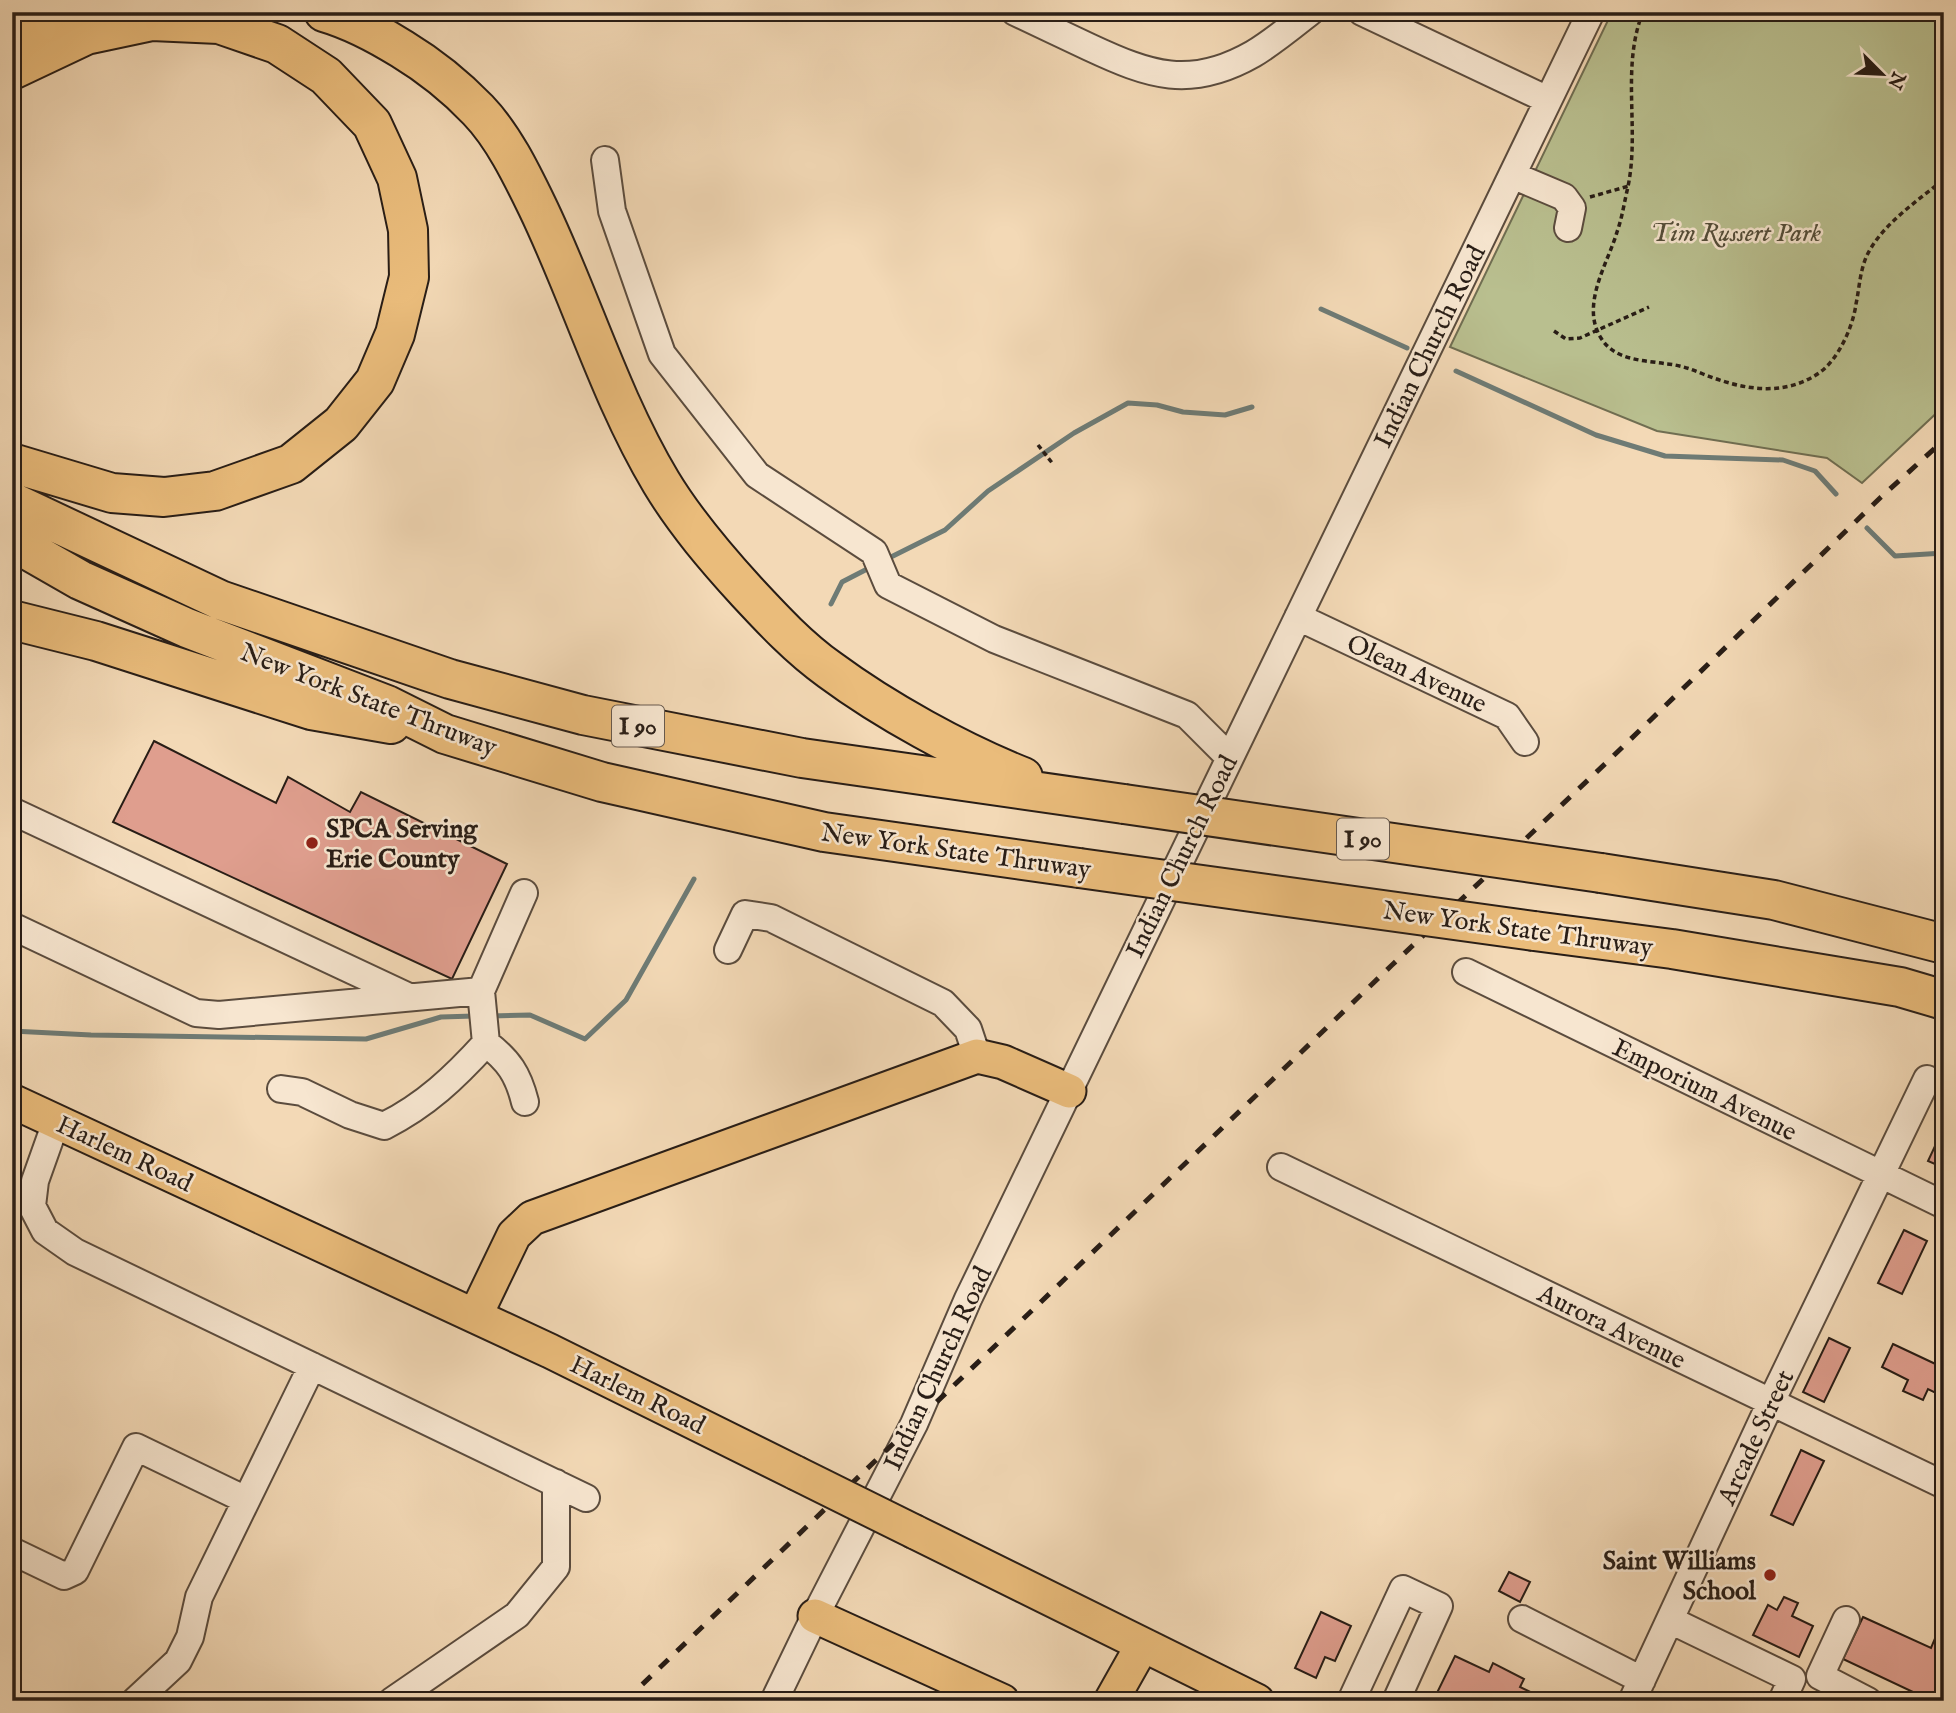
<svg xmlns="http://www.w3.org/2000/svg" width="1956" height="1713" font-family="'IM FELL English',serif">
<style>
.green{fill:#b9bf8f;stroke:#706e52;stroke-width:2}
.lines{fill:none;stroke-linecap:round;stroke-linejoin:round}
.stream{stroke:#6e7b75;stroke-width:5}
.building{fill:#df9e8e;stroke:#281d16;stroke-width:2}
.minor-casing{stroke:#5b4c3e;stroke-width:30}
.major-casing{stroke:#281d16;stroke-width:37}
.highway-casing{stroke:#281d16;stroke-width:42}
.path{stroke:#281d16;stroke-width:3.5;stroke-dasharray:5 3.5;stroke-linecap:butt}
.minor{stroke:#f7e6d0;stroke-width:26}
.major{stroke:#eabc7b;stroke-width:33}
.highway{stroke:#eabc7b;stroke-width:38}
.rail{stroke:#281d16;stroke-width:5;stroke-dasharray:12 12;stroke-linecap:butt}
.major-bridge-casing{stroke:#281d16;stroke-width:37;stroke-linecap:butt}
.highway-bridge-casing{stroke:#281d16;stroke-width:42;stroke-linecap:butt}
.major-bridge{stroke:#eabc7b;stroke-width:33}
.highway-bridge{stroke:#eabc7b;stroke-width:38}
.poi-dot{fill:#8f2418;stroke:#f7e6d0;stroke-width:2.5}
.labels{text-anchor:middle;stroke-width:5;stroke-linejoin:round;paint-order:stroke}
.shield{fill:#f7e6d0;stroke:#66594e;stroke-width:2}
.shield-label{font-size:24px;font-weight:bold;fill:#281d16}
.park-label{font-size:26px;font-style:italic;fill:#544e3a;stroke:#f7e6d0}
.street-label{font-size:26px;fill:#281d16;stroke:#f7e6d0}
.poi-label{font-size:26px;font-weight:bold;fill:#281d16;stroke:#f7e6d0;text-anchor:start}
</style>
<rect width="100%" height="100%" fill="#f3d9b6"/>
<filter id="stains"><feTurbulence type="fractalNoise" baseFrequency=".00286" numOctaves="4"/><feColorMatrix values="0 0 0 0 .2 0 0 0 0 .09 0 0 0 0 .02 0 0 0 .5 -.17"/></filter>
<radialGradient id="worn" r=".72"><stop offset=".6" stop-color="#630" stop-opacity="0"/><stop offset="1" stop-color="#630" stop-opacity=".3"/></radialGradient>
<path class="green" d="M1612 12H1944V406L1862 483 1827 458 1657 431 1450 347Z"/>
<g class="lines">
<path class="stream" d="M1321 309 1407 348
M1456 371 1596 435 1665 456 1783 460 1815 471 1836 494
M1867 528 1895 556 1944 553
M885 560 945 530 988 491 1074 433 1128 403 1157 405 1183 412 1225 415 1252 407
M831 604 842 582 873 566
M491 1016 530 1015 585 1039 626 1000 694 879
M12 1031 91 1035 366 1039 441 1017 474 1016"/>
</g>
<path class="building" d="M154 741 276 803 288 777 350 812 361 792 507 864 452 979 113 822Z
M1944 1127V1168L1928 1161Z
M1904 1230 1927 1241 1902 1294 1878 1283Z
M1829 1338 1850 1348 1824 1402 1803 1392Z
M1893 1344 1944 1368V1397L1928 1389 1923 1400 1903 1391 1908 1380 1882 1367Z
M1801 1450 1824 1461 1793 1525 1771 1515Z
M1509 1572 1530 1582 1520 1602 1499 1591Z
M1784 1597 1798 1603 1792 1616 1813 1626 1799 1657 1753 1635 1768 1605 1777 1610Z
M1321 1612 1351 1626 1335 1661 1325 1657 1316 1678 1295 1668Z
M1863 1617 1931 1648 1936 1636 1944 1640V1687L1937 1701H1932L1843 1659Z
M1455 1656 1489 1672 1493 1663 1524 1679 1520 1687 1549 1701H1433Z"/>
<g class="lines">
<defs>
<path id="minor" d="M1015 12C1040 24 1064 35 1089 47 1149 75 1190 90 1253 54 1273 42 1291 27 1310 12
M1362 12 1548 100
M605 160 612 211 662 354 757 475 874 552 888 585 994 639 1187 715 1229 757
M1512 175 1564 197 1572 208 1568 228
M1298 617 1507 716 1525 742
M12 811 409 997
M12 926 196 1013 219 1015 481 991 524 893
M728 950 745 914 771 918 943 1003 968 1029 977 1056
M1466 972 1944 1205
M486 1043C509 1061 518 1074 525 1102
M281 1089 302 1092 350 1115 384 1126C426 1105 455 1077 486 1043L481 991
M56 1122 35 1181 32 1206 45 1231 75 1252 586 1498
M1281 1167 1944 1485
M12 1551 64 1576 75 1571 136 1447 246 1500
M1522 1619 1642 1680
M1670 1620 1792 1679 1782 1701
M1846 1620 1820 1676 1868 1701
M135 1701 178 1661 190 1637 199 1597 312 1366
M392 1701 517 1615 556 1567V1483
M774 1701 815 1616 914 1424 968 1299 1591 12
M1351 1701 1403 1589 1439 1606 1396 1701
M1632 1701 1771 1402 1927 1079"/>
<path id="major" d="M12 1101 550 1351 796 1473
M475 1316 514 1235 532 1218 977 1056 1003 1062 1069 1091
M915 1532 1257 1701
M815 1616 1002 1701
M1111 1701 1142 1646"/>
<path id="highway" d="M324 12C351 20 378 34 402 49 430 66 455 86 478 110 503 136 521 173 537 206 581 297 609 395 661 482 685 522 716 558 747 592 773 620 799 648 830 670 884 710 960 752 1023 777
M12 37 72 12
M12 70 86 35 152 21 219 24 277 44 326 76 372 124 397 178 408 230 409 277 395 334 375 381 341 424 291 464 215 491 164 497 112 493 12 463
M12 502 220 600 450 679 583 715 802 758 1124 804
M12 541 80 580 187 628 387 705 445 734 602 782 824 832 1079 868
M12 620 96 641 311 710 391 724
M1601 873 1774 900 1944 944
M1534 931 1672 949 1900 987 1944 1000"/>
</defs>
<use href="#minor" class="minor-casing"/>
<use href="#major" class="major-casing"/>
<use href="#highway" class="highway-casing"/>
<path class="path" d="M1643 12C1620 69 1641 132 1627 191 1624 204 1622 218 1617 232 1608 263 1580 305 1601 338 1615 361 1644 360 1667 364 1680 365 1691 369 1703 374 1741 389 1782 398 1819 373 1838 360 1853 327 1856 304 1860 285 1860 265 1871 248 1888 220 1919 200 1944 179
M1590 197 1629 186
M1554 331 1566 339 1580 338 1649 307
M1038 445 1053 464"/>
<use href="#minor" class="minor"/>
<use href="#major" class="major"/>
<use href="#highway" class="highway"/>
<path class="rail" d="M625 1701 1392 965 1606 763 1880 498 1944 440"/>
<defs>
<path id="major-bridge" d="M796 1473 915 1532"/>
<path id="highway-bridge" d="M1124 804 1601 873
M1079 868 1534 931"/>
</defs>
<use href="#major-bridge" class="major-bridge-casing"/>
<use href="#highway-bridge" class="highway-bridge-casing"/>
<use href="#major-bridge" class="major-bridge"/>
<use href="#highway-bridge" class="highway-bridge"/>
</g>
<g class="poi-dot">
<circle cx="312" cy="843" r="7"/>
<circle cx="1770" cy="1575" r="7"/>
</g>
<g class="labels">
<g class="shield">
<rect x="612" y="705.5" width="52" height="41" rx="5"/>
<rect x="1337" y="818.5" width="52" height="41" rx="5"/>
</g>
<g class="shield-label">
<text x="638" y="734">I 90</text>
<text x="1363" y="847">I 90</text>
</g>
<g class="park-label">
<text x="1736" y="241">Tim Russert Park</text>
</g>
<g class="street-label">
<text transform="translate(1429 346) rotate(-64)" y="9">Indian Church Road</text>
<text transform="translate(1417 673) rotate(25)" y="9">Olean Avenue</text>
<text transform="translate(369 699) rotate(21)" y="9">New York State Thruway</text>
<text transform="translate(956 850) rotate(8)" y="9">New York State Thruway</text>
<text transform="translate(1181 856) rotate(-64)" y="9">Indian Church Road</text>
<text transform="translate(1518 928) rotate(8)" y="9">New York State Thruway</text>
<text transform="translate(1705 1089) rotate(26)" y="9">Emporium Avenue</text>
<text transform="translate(125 1153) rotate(25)" y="9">Harlem Road</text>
<text transform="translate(1612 1326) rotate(26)" y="9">Aurora Avenue</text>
<text transform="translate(937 1368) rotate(-65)" y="9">Indian Church Road</text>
<text transform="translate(638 1394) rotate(26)" y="9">Harlem Road</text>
<text transform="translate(1755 1437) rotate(-65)" y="9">Arcade Street</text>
</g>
<g class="poi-label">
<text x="326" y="837">SPCA Serving<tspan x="326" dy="30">Erie County</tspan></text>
<text x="1756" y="1569" text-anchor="end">Saint Williams<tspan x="1756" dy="30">School</tspan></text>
</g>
</g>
<rect width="1956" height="1713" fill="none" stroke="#f3d9b6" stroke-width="42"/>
<rect x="14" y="14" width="1928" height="1685" fill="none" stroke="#281d16" stroke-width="3.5"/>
<rect x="21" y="21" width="1914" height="1671" fill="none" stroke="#281d16" stroke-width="2"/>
<g transform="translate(1882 74) rotate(114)" stroke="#f7e6d0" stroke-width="5" paint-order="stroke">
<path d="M0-5L12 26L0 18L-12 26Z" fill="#281d16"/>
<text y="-10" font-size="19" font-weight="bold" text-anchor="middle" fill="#281d16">N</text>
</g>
<rect width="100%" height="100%" filter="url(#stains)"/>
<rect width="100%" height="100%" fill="url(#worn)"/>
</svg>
